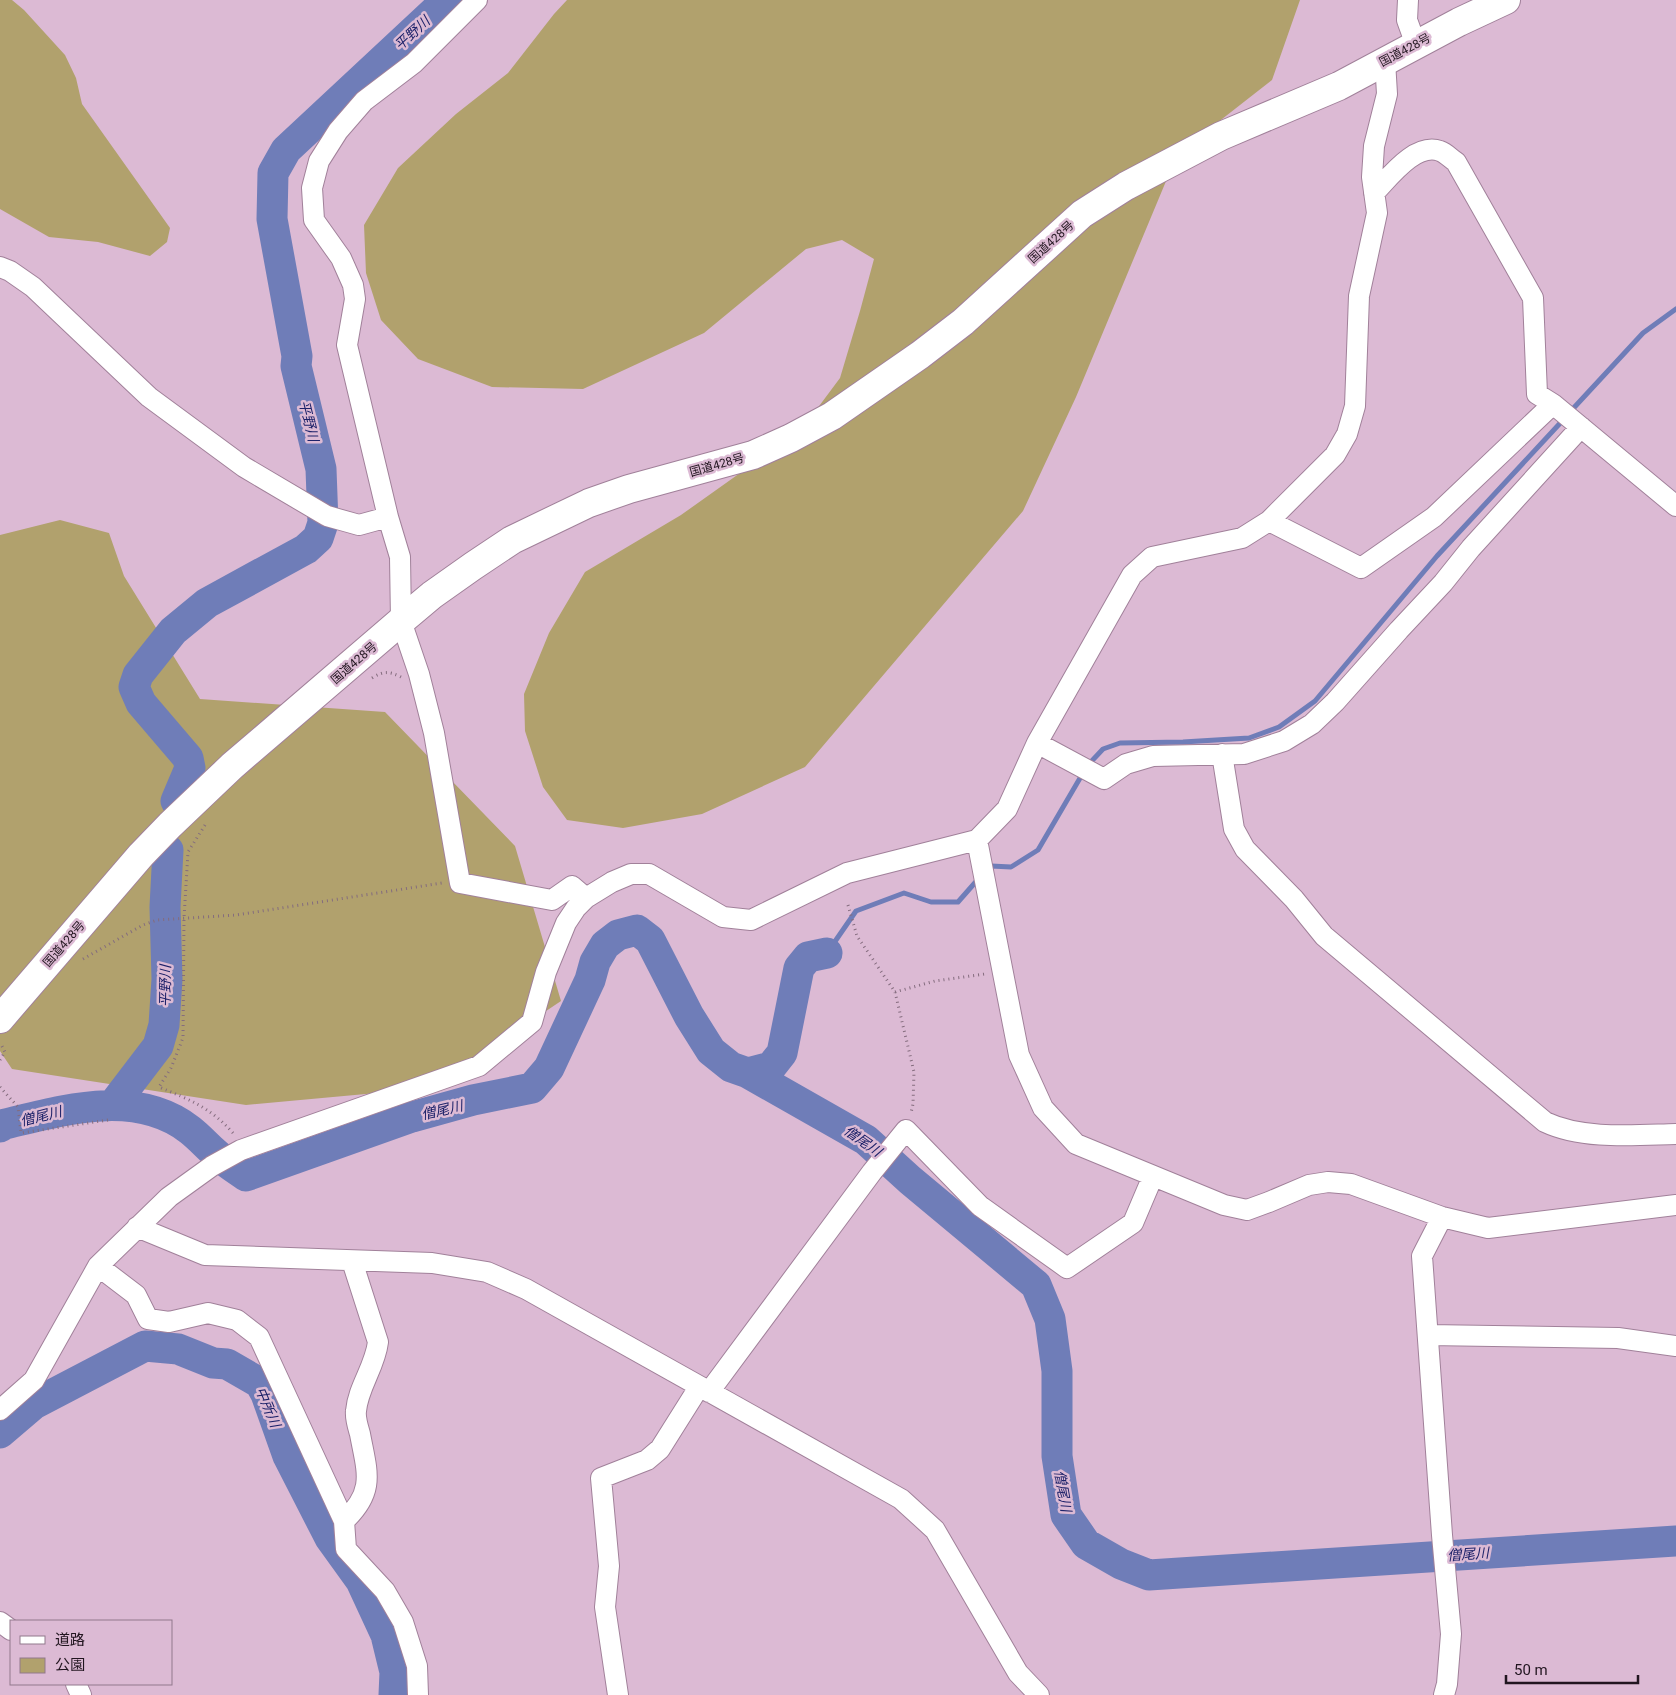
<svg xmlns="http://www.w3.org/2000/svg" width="1676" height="1695" font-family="Roboto,'Noto Sans JP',sans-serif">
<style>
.green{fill:#b1a16d}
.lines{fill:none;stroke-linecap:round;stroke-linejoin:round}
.stream{stroke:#6f7db8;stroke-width:5}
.river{stroke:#6f7db8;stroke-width:31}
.street-casing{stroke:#a1819a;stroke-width:22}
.highway-casing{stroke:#a1819a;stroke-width:30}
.path{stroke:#846c7e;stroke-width:3;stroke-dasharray:1 4;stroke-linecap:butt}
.street{stroke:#fff;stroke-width:20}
.highway{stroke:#fff;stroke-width:28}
.labels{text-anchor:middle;stroke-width:5;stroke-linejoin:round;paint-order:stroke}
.street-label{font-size:12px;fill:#21151f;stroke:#dcbad4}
.water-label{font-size:14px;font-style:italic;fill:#1d2269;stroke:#dcbad4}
</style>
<rect width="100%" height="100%" fill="#dcbad4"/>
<path class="green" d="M0 0H12L24 10 65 55 76 78 82 104 170 228 167 242 150 256 98 242 49 237 0 209Z
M567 0H1300L1272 80 1208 130 1169 174 1076 397 1023 511 805 767 702 814 623 828 567 820 543 787 525 731 524 694 549 633 585 572 681 515 802 429 840 378 860 311 874 259 842 240 806 249 704 333 583 389 492 387 418 359 381 320 366 273 364 225 398 168 456 114 508 73 554 14Z
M60 520 109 533 124 576 200 699 385 712 515 846 561 1001 431 1088 246 1105 12 1069 0 1051V535Z"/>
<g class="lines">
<path class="stream" d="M1569 413 1643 333 1676 309
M1088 765 1103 749 1120 743 1183 742 1249 738 1279 727 1315 701 1437 556 1564 419
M988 869 991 866 1011 867 1038 850 1083 773
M827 953 856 911 904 893 931 902H958L980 877"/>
<path class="river" d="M176 801 190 768 188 758 141 703 134 687 138 675 173 631 207 603 306 549 318 538 323 523 321 469 296 366 297 356 272 219 273 173 286 150 447 0
M748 1073 866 1140 910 1180 1036 1285 1050 1319 1057 1371V1456L1066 1515 1086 1544 1121 1564 1149 1575 1676 1541
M113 1105 158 1046 164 1025 167 979 165 907 168 850
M0 1127 5 1124C64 1110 136 1088 190 1130 199 1137 207 1146 215 1153 225 1162 236 1169 246 1176L412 1117 473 1100 532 1088 549 1068 590 980 595 962 605 945 618 935 637 930 650 940 689 1016 711 1051 731 1067 748 1073 771 1067 782 1053 799 968 808 957 827 953
M0 1433 34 1404 145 1346 178 1349 213 1363 227 1364 260 1383 266 1394 288 1456 330 1538 361 1581 386 1635 395 1672 394 1695"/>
<defs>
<path id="street" d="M477 0 414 63 364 101 338 131 319 161 312 188 314 220 341 258 353 285 355 299 347 345 388 517 400 557 401 621 419 674 434 733 460 883 552 900 572 886 586 898
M1408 0 1407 20 1416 45
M1374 193C1389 178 1415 142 1440 151 1446 153 1451 159 1456 162L1533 298 1537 394 1553 404
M0 267 10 271 33 287 149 397 244 467 327 516 359 525 388 517
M1269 521 1361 568 1434 517 1553 404 1676 506
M1037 743 1104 779 1126 764 1153 756 1244 754 1284 741 1312 724 1335 702 1399 630 1443 583 1471 548 1581 427
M1222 754 1234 829 1245 849 1294 899 1324 936 1545 1122C1583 1140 1635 1135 1676 1134
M977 840 1019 1055 1043 1108 1076 1144 1224 1205 1247 1210 1269 1202 1309 1185 1328 1182 1351 1184 1442 1217 1488 1228 1676 1205
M1442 1217 1422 1256 1442 1535 1451 1634 1447 1684 1444 1695
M137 1227 205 1255 432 1263 487 1272 526 1289 901 1499 935 1530 1018 1673 1039 1695
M98 1266 136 1295 148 1319 169 1322 208 1313 237 1320 259 1337 344 1521 346 1549 385 1591 403 1622 417 1666 418 1695
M1428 1335 1618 1338 1676 1346
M709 1392 872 1172 906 1130 980 1206 1067 1268 1133 1223 1153 1176
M0 1410 34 1380 98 1266 169 1197 212 1166 241 1150 479 1066 532 1022 546 972 566 923 576 908 586 898 612 882 631 874H649L723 917 751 920 847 873 977 840 1007 809 1037 743 1132 575 1152 557 1242 538 1269 521 1335 455 1347 434 1355 406 1359 296 1377 213 1372 177 1374 146 1387 94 1385 61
M344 1521C376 1491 367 1472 360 1434 358 1427 355 1418 356 1411 358 1387 375 1367 378 1342L352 1261
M0 1622 11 1630
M76 1684 81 1695
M618 1695 605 1607 609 1566 601 1478 647 1460 660 1449 699 1387"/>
<path id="highway" d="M0 1019 141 855 170 825 232 766 401 621 432 595 473 566 512 540 589 503 629 489 753 455 791 438 832 416 920 355 963 322 1082 214 1126 186 1221 136 1339 86 1459 22 1506 0"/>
</defs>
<use href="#street" class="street-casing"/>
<use href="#highway" class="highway-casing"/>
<path class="path" d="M372 678C383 671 389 671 401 677
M205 825 188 852 184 918 183 1038 171 1068 159 1087C190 1100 210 1107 233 1133
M848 905 857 936 895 992 914 1072 913 1104 911 1113
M83 959 143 925 157 920 236 915 442 883
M895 992 935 981 985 974
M0 1060 5 1052 1 1044
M0 1087 18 1107 21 1133 108 1120"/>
<use href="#street" class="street"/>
<use href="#highway" class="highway"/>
</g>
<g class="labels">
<g class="street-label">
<text transform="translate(1405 50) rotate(-28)" y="4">国道428号</text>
<text transform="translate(1051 242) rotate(-42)" y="4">国道428号</text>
<text transform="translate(717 465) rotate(-16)" y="4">国道428号</text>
<text transform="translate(354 663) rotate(-41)" y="4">国道428号</text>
<text transform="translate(64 944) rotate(-49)" y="4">国道428号</text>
</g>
<g class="water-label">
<text transform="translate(412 33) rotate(-43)" y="5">平野川</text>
<text transform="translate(309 421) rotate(76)" y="5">平野川</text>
<text transform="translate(165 986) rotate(-89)" y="5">平野川</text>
<text transform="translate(442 1110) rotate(-13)" y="5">僧尾川</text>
<text transform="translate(41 1116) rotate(-14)" y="5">僧尾川</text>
<text transform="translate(863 1141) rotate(35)" y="5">僧尾川</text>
<text transform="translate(268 1407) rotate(67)" y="5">中所川</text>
<text transform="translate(1063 1491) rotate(80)" y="5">僧尾川</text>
<text transform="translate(1468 1554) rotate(-4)" y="5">僧尾川</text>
</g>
</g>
<rect x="10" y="1620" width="162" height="65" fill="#dcbad4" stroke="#91788c"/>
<rect x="20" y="1636" width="25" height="8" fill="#ffffff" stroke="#91788c"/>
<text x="55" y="1645" font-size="15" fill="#21151f">道路</text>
<rect x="20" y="1658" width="25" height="15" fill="#b1a16d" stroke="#91788c"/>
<text x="55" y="1670" font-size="15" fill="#21151f">公園</text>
<path d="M1506 1675v8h132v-8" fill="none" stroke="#21151f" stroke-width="2.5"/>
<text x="1514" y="1675" font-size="15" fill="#21151f" stroke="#dcbad4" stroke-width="4" paint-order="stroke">50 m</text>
</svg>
